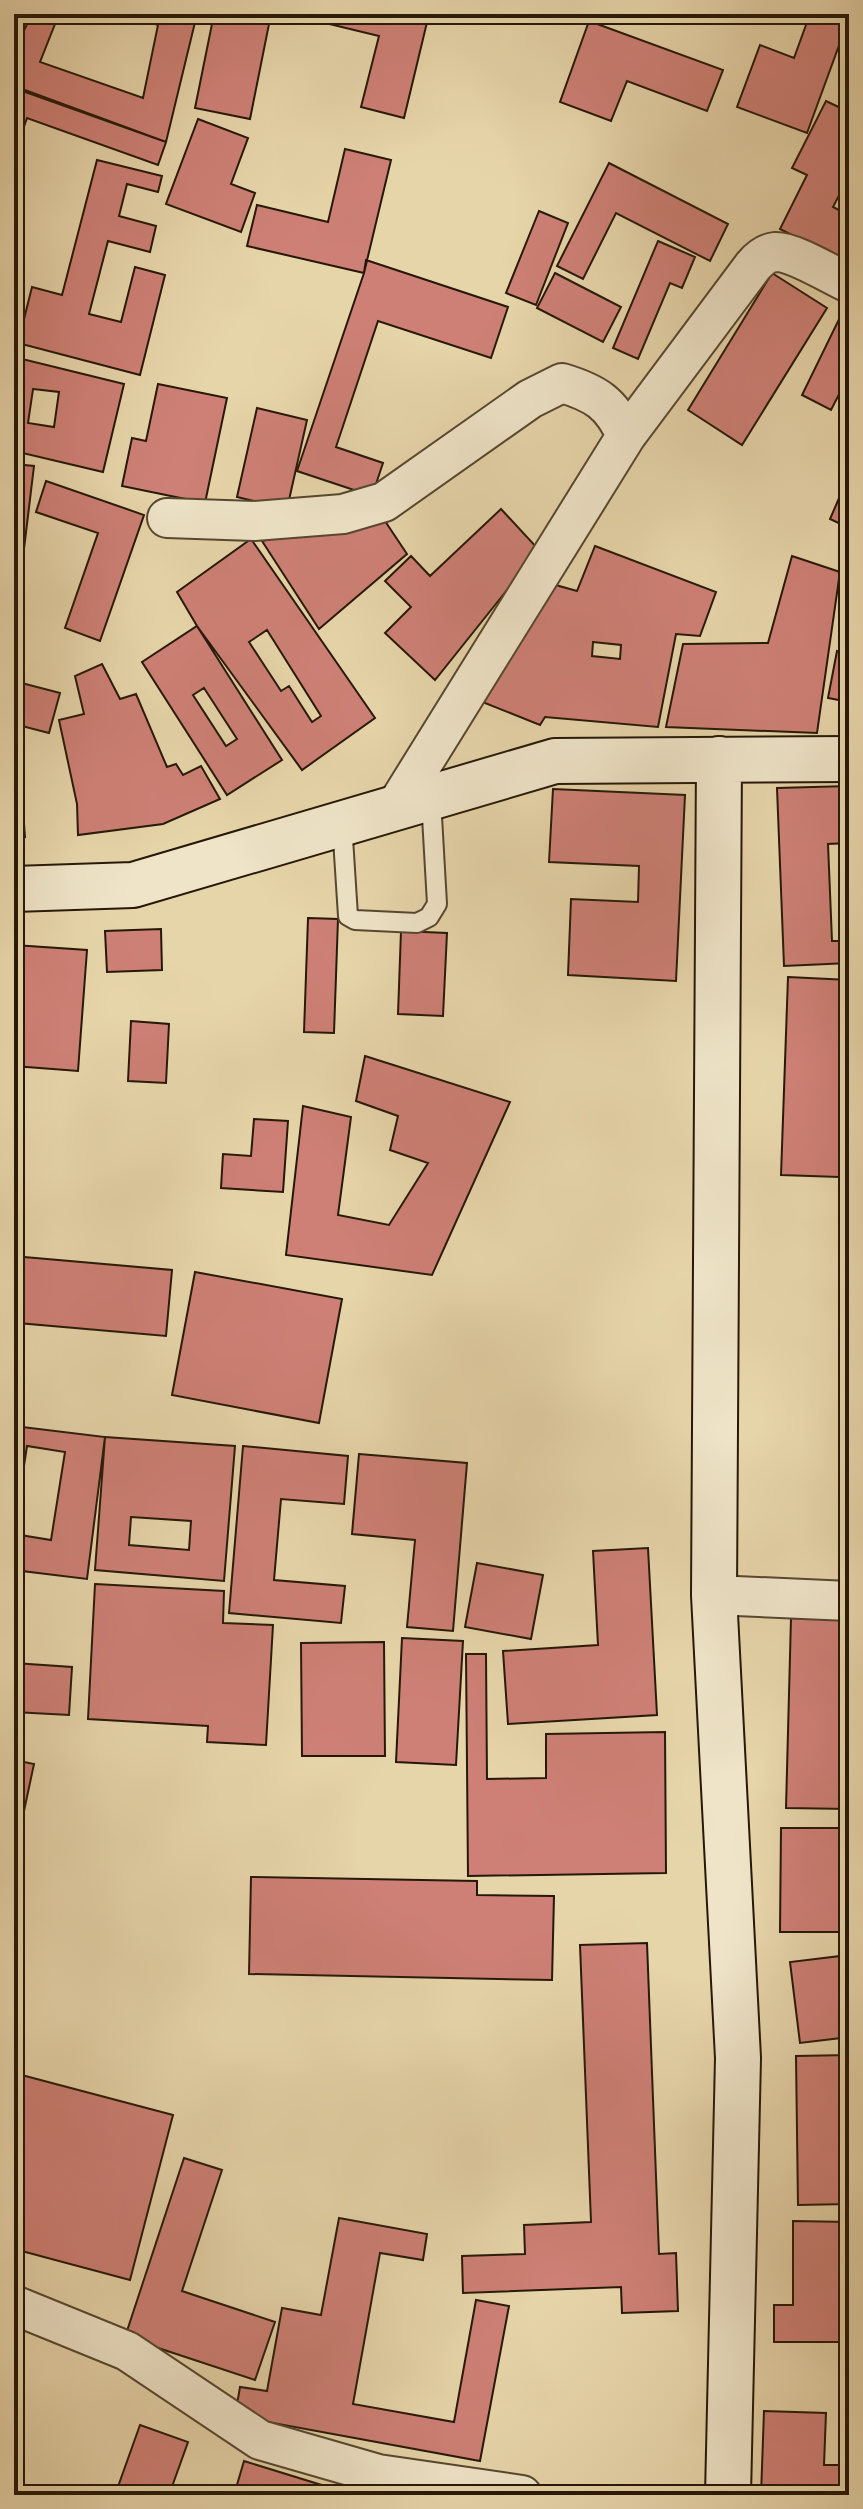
<svg xmlns="http://www.w3.org/2000/svg" width="863" height="2509" font-family="'IM FELL Double Pica',serif">
<style>
.building{fill:#ce8076;stroke:#261808;stroke-width:2;fill-rule:evenodd}
.lines{fill:none;stroke-linecap:round;stroke-linejoin:round}
.lane-casing{stroke:#564730;stroke-width:22}
.street-casing{stroke:#564730;stroke-width:42}
.secondary-casing{stroke:#261808;stroke-width:48}
.lane{stroke:#efe4c8;stroke-width:18}
.street{stroke:#efe4c8;stroke-width:38}
.secondary{stroke:#efe4c8;stroke-width:44}
</style>
<rect width="100%" height="100%" fill="#e7d5aa"/>
<filter id="stains"><feTurbulence type="fractalNoise" baseFrequency=".0025" numOctaves="4"/><feColorMatrix values="0 0 0 0 .2 0 0 0 0 .09 0 0 0 0 .02 0 0 0 .5 -.17"/></filter>
<radialGradient id="worn" r=".72"><stop offset=".6" stop-color="#630" stop-opacity="0"/><stop offset="1" stop-color="#630" stop-opacity=".3"/></radialGradient>
<path class="building" d="M32 14H59L40 62 143 98 158 25 125 14H197L166 142 14 86V51Z
M214 14H271L250 119 195 108Z
M288 14H429L404 118 361 107 379 36Z
M810 14H849V18L807 133 737 107 760 45 794 58Z
M589 21 723 70 707 111 627 81 611 121 560 102Z
M14 88 166 142 158 165 27 118 16 150H14Z
M826 101 849 112V176L833 207 849 215V264L780 229 807 175 792 168Z
M198 119 248 138 231 184 255 193 241 232 166 204Z
M345 149 391 160 364 273 247 246 257 205 328 222Z
M97 160 162 176 158 192 127 184 119 216 156 226 150 252 108 241 89 314 121 322 135 267 165 275 140 375 18 343 32 287 62 295Z
M609 163 728 224 710 261 616 213 583 279 557 266Z
M539 211 568 223 536 305 506 293Z
M658 241 695 257 682 288 670 283 638 359 613 348Z
M366 260 508 307 491 358 378 321 336 447 383 463 372 496 297 471 364 273Z
M555 273 621 307 603 342 537 308Z
M772 273 827 308 742 445 688 410Z
M845 307 849 310V375L831 410 802 395Z
M14 357 124 384 103 472 14 451ZM33 389 59 392 54 427 28 423Z
M158 384 227 398 205 503 122 486 132 438 146 441Z
M257 408 307 420 287 509 237 497Z
M14 464 34 466 17 607 14 606Z
M849 475V528L830 519Z
M46 481 144 515 100 641 65 628 98 533 36 512Z
M501 509 539 550 435 680 385 633 411 607 385 581 411 556 430 576Z
M381 515 407 554 319 629 262 541Z
M251 539 375 718 302 770 197 626 177 592ZM267 630 321 716 312 722 289 686 281 691 249 642Z
M595 546 716 592 700 636 676 634 658 727 545 717 540 725 480 701 552 584 577 591ZM593 642 621 645 620 659 592 656Z
M792 556 840 572 817 733 666 727 683 644 768 643Z
M197 626 282 760 227 795 142 662ZM204 688 237 739 226 746 193 695Z
M837 651 849 654V702L828 698Z
M102 664 120 699 136 694 167 767 176 764 183 775 201 766 220 799 163 824 78 835 77 804 59 720 84 714 75 676Z
M14 681 60 693 49 733 14 724Z
M849 786V843L828 844 832 941H849V963L784 966 777 788Z
M553 789 685 795 676 981 568 975 571 899 638 902 639 866 549 862Z
M22 798 25 837 14 838V799Z
M308 918 338 919 334 1033 304 1032Z
M161 929 162 970 107 972 105 931Z
M401 931 447 933 443 1016 398 1014Z
M14 945 87 950 78 1071 14 1066Z
M788 977 849 980V1042H843L839 1177 781 1175Z
M131 1021 169 1024 166 1083 128 1081Z
M365 1056 510 1102 432 1275 286 1255 303 1106 351 1117 338 1215 389 1225 428 1163 390 1150 398 1116 356 1101Z
M254 1119 288 1121 283 1192 221 1188 223 1154 251 1156Z
M24 1257 172 1270 166 1336 18 1323Z
M195 1272 342 1299 319 1423 172 1395Z
M14 1426 105 1437 87 1579 14 1570V1534L51 1540 65 1452 27 1446 14 1531Z
M105 1437 235 1446 224 1581 95 1570ZM131 1517 191 1521 189 1550 129 1545Z
M243 1446 348 1456 344 1504 281 1499 274 1580 345 1586 341 1623 229 1613Z
M359 1454 467 1463 453 1631 407 1627 415 1540 352 1534Z
M648 1548 657 1715 508 1724 503 1651 598 1645 593 1551Z
M477 1563 543 1575 531 1639 465 1627Z
M95 1584 224 1591 223 1623 273 1625 266 1745 207 1742 208 1726 88 1719Z
M791 1618 849 1620V1809L786 1808Z
M402 1638 463 1641 456 1765 396 1762Z
M384 1642 385 1756H302L301 1643Z
M466 1654H486L487 1779 546 1778V1734L665 1732 666 1873 468 1876Z
M14 1663 72 1667 69 1715 14 1712Z
M14 1760 34 1764 14 1858Z
M781 1828H849V1932H780Z
M251 1877 477 1881V1895L554 1896 552 1980 249 1974Z
M647 1943 659 2254 676 2253 678 2311 622 2313 621 2287 463 2293 462 2256 525 2254 524 2225 591 2222 580 1945Z
M849 1955V2037L800 2043 790 1962Z
M849 2055V2204L798 2205 796 2056Z
M14 2073 173 2115 130 2280 14 2249Z
M184 2158 222 2170 182 2291 275 2322 255 2380 125 2337Z
M339 2218 427 2234 423 2260 380 2253 353 2404 454 2422 476 2300 509 2306 480 2461 235 2416 240 2387 267 2391 282 2308 321 2315Z
M793 2221 849 2222V2342H774V2305H793Z
M764 2411 826 2413 824 2465H849V2495H761Z
M140 2425 188 2442 169 2495H115Z
M244 2461 328 2487 325 2495H234Z"/>
<g class="lines">
<defs>
<path id="lane" d="M342 823 348 916 355 920 417 923 429 917 437 904 431 799"/>
<path id="street" d="M167 518 254 521 343 514 384 502 530 399 562 383C595 393 612 403 626 436
M395 808 626 436 753 266C759 259 766 253 775 252 793 251 831 275 849 283
M714 1595 849 1601
M14 2305 127 2351 260 2440 378 2474 522 2495"/>
<path id="secondary" d="M719 759 714 1595 738 2058 728 2495
M14 889 133 885 555 761 849 759"/>
</defs>
<use href="#lane" class="lane-casing"/>
<use href="#street" class="street-casing"/>
<use href="#secondary" class="secondary-casing"/>
<use href="#lane" class="lane"/>
<use href="#street" class="street"/>
<use href="#secondary" class="secondary"/>
</g>
<rect width="863" height="2509" fill="none" stroke="#e7d5aa" stroke-width="48"/>
<rect x="16" y="16" width="831" height="2477" fill="none" stroke="#261808" stroke-width="4"/>
<rect x="24" y="24" width="815" height="2461" fill="none" stroke="#261808" stroke-width="2"/>
<rect width="100%" height="100%" filter="url(#stains)"/>
<rect width="100%" height="100%" fill="url(#worn)"/>
</svg>
